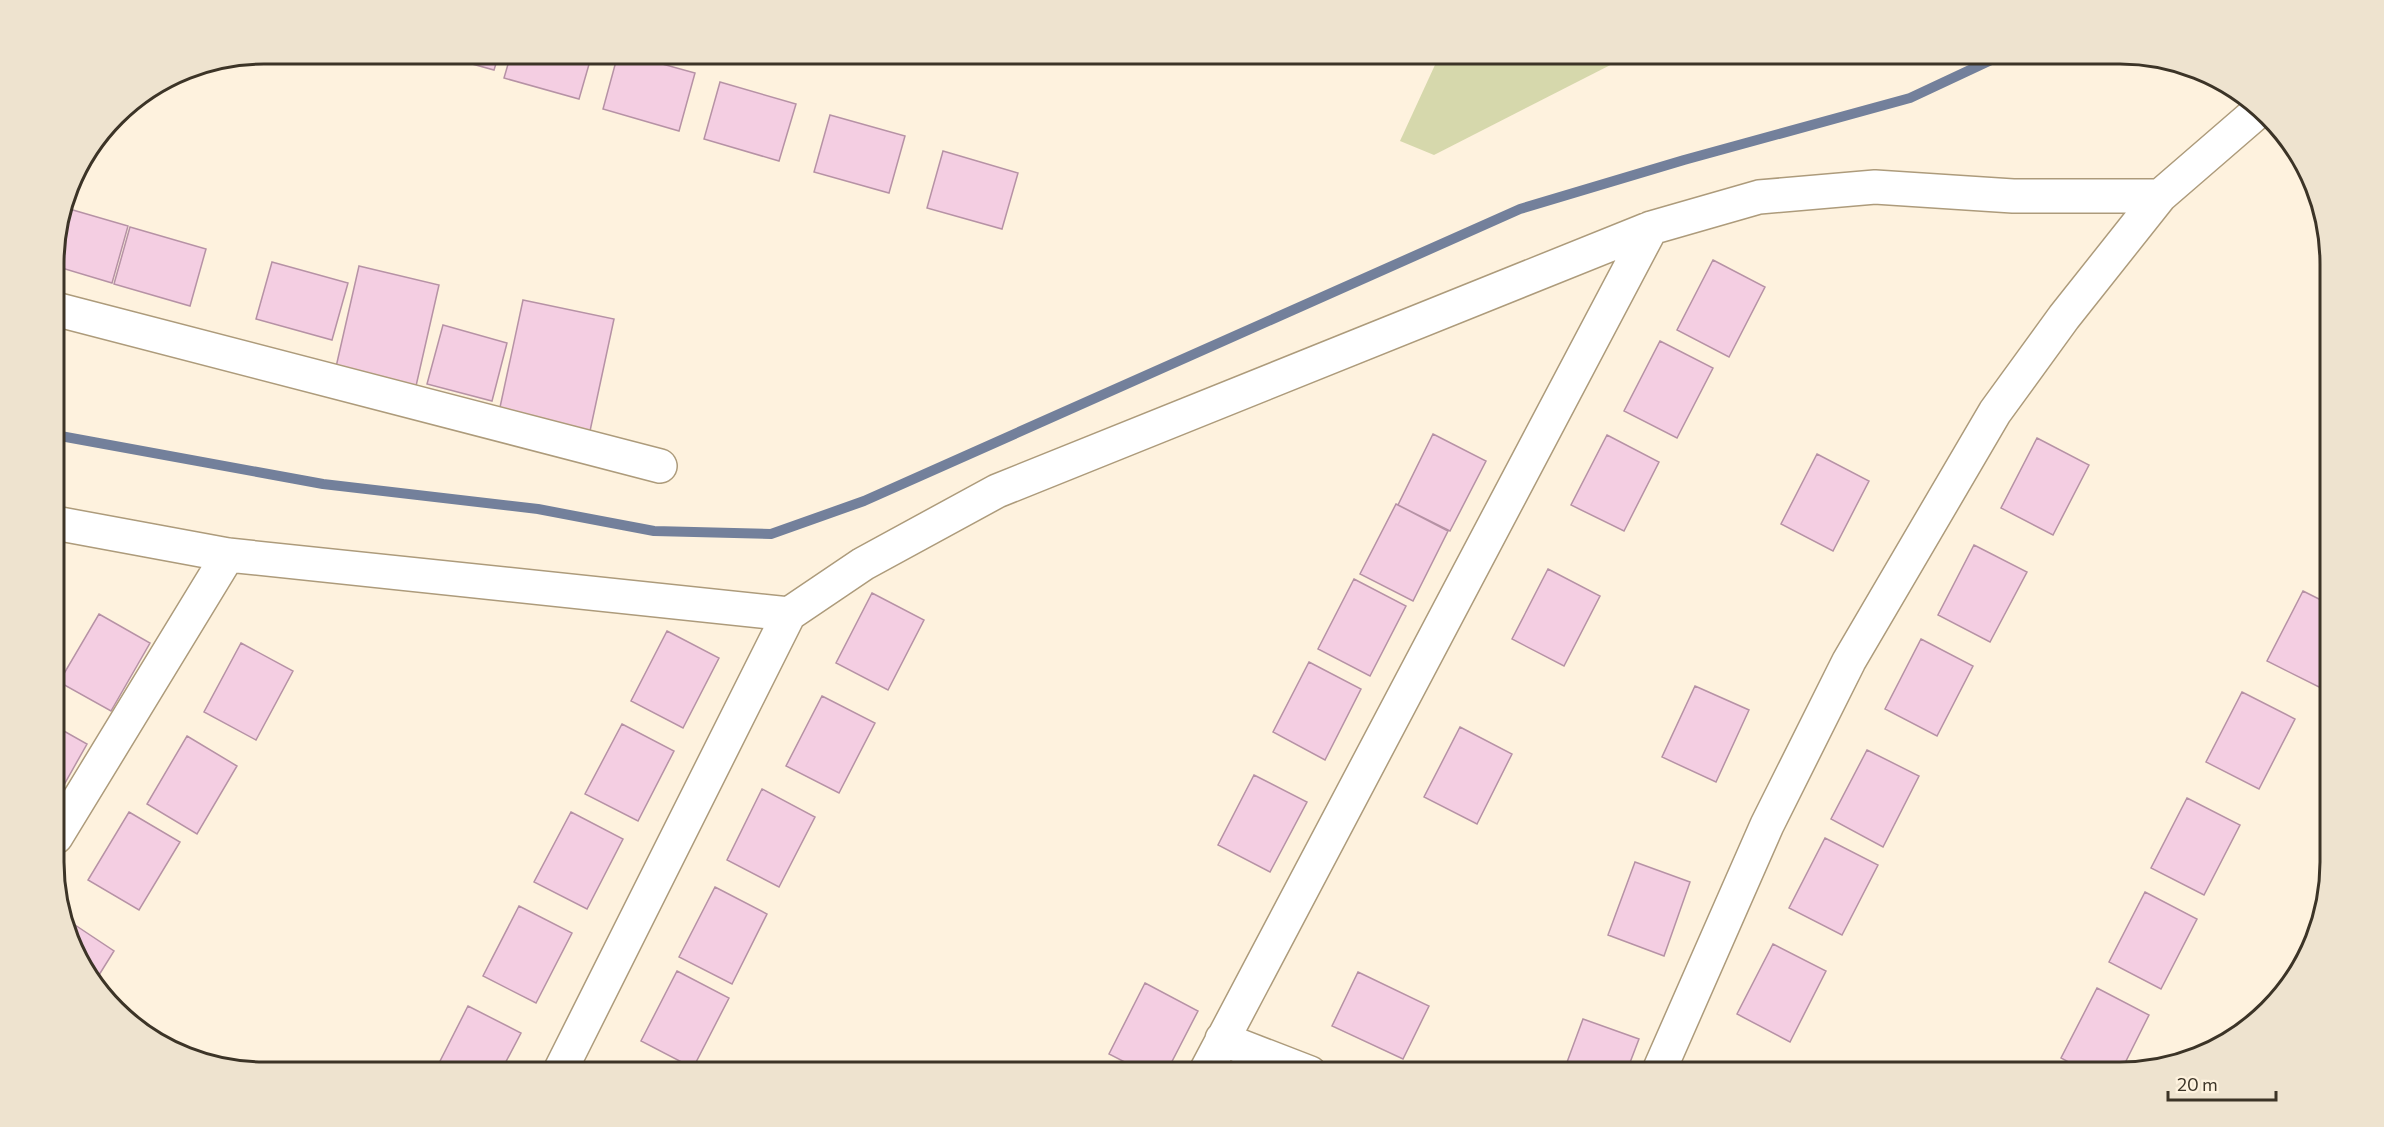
<svg xmlns="http://www.w3.org/2000/svg" width="2384" height="1127" font-family="Commissioner,sans-serif">
<style>
.green{fill:#d6d8ac}
.lines{fill:none;stroke-linecap:round;stroke-linejoin:round}
.stream{stroke:#73809b;stroke-width:10}
.building{fill:#f4cee2;stroke:#b692a5;stroke-width:1.5}
.street-casing{stroke:#ad9b7b;stroke-width:36}
.street{stroke:#fff;stroke-width:33}
.rim{fill:none;stroke:#3c3427;stroke-width:3}
</style>
<rect width="100%" height="100%" fill="#fef2de"/>
<path class="green" d="M1440 54H1632L1434 155 1400 141Z"/>
<g class="lines">
<path class="stream" d="M55 435 323 484 538 509 654 531 771 534 864 501 1520 209 1684 160 1910 98 2004 54"/>
</g>
<path class="building" d="M436 54H499L494 70Z
M511 54H592L579 99 504 78Z
M618 54H626L695 73 679 131 603 109Z
M720 82 796 104 779 161 704 139Z
M830 115 905 136 889 193 814 172Z
M943 151 1018 173 1002 229 927 208Z
M66 208 128 226 112 283 55 266 54 250Z
M130 227 206 249 190 306 114 284Z
M1713 260 1765 287 1729 357 1677 330Z
M272 262 348 283 332 340 256 319Z
M359 266 439 285 416 386 336 367Z
M523 300 614 319 590 431 499 412Z
M443 325 507 343 492 401 427 384Z
M1660 341 1713 368 1677 438 1624 411Z
M1433 434 1486 461 1450 531 1398 505Z
M1607 435 1659 462 1624 531 1571 505Z
M2037 438 2089 465 2053 535 2001 508Z
M1817 454 1869 481 1833 551 1781 524Z
M1396 504 1448 531 1413 601 1360 574Z
M1974 545 2027 572 1990 642 1938 615Z
M1548 569 1600 596 1564 666 1512 639Z
M1354 579 1406 606 1370 676 1318 649Z
M2303 591 2329 604V667L2319 687 2267 661Z
M872 593 924 620 888 690 836 663Z
M99 614 150 643 111 711 59 682Z
M667 631 719 658 683 728 631 701Z
M1921 639 1973 666 1937 736 1885 709Z
M241 643 293 671 256 740 204 712Z
M1309 662 1361 689 1325 760 1273 732Z
M1695 686 1749 710 1716 782 1662 757Z
M2242 692 2295 719 2259 789 2206 762Z
M822 696 875 723 839 793 786 766Z
M622 724 674 751 638 821 585 794Z
M55 726 87 744 56 799Z
M1460 727 1512 754 1477 824 1424 797Z
M187 736 237 766 197 834 147 804Z
M1867 750 1919 776 1883 847 1831 819Z
M1254 775 1307 802 1270 872 1218 845Z
M762 789 815 817 779 887 727 860Z
M2187 798 2240 825 2204 895 2151 868Z
M129 812 180 842 139 910 88 880Z
M571 812 623 839 587 909 534 882Z
M1825 838 1878 865 1842 935 1789 908Z
M1635 862 1690 882 1664 956 1608 935Z
M715 887 767 914 732 984 679 957Z
M2145 892 2197 919 2161 989 2109 962Z
M519 906 572 933 536 1003 483 976Z
M69 921 114 951 94 983Z
M1773 944 1826 971 1790 1042 1737 1014Z
M677 971 729 998 693 1068 641 1041Z
M1358 972 1429 1006 1403 1059 1332 1026Z
M1145 983 1198 1011 1166 1073H1146L1109 1054Z
M2097 988 2149 1015 2120 1073H2089L2061 1058Z
M468 1006 521 1033 500 1073H434Z
M1583 1019 1639 1039 1626 1073H1563Z"/>
<g class="lines">
<defs>
<path id="street" d="M55 309 660 466
M55 523 228 555 789 614 863 564 997 491 1651 228 1759 197 1875 187 2013 196H2160L2256 113
M56 837 228 555
M1222 1039 1310 1073
M559 1073 789 614
M1205 1073 1651 228
M1658 1073 1767 825 1849 661 1995 412 2064 317 2160 196"/>
</defs>
<use href="#street" class="street-casing"/>
<use href="#street" class="street"/>
</g>
<path d="M0 0H2384V1127H0ZM264 64H2120A200 200 0 0 1 2320 264V862A200 200 0 0 1 2120 1062H264A200 200 0 0 1 64 862V264A200 200 0 0 1 264 64Z" fill="#eee3cf" fill-rule="evenodd"/>
<path class="rim" d="M264 64H2120A200 200 0 0 1 2320 264V862A200 200 0 0 1 2120 1062H264A200 200 0 0 1 64 862V264A200 200 0 0 1 264 64Z"/>
<path d="M2168 1091v9h108v-9" fill="none" stroke="#3c3427" stroke-width="3"/>
<text x="2177" y="1091" font-size="18" fill="#3c3427" stroke="#fef2de" stroke-width="4.5" paint-order="stroke">20 m</text>
</svg>
